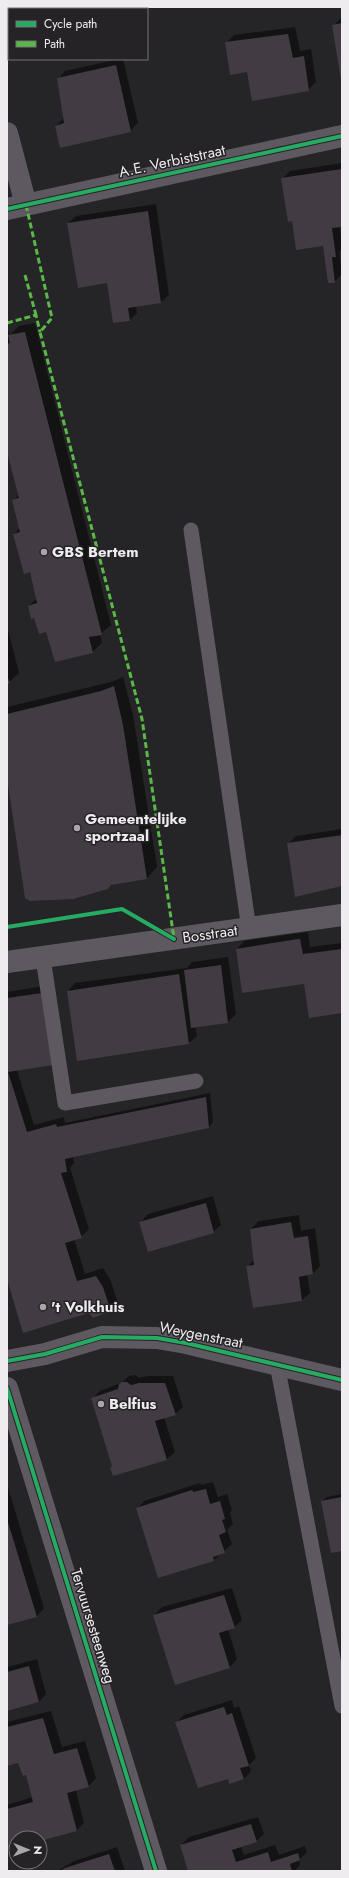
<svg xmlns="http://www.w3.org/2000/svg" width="349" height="1878" font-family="Jost,sans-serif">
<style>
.shadow{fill:#0007}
.building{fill:#423b44}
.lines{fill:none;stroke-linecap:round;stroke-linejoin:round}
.service{stroke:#5e5960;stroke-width:15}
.minor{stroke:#5e5960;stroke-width:22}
.tertiary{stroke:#5e5960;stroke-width:22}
.primary{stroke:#5f5a61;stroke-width:22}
.quiet{stroke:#58b947;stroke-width:3;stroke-dasharray:6 3;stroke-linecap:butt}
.cycleway-casing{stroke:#262327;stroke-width:6}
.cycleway{stroke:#26ab63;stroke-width:4}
.poi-dot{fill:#a8a6a9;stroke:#262327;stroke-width:1.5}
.labels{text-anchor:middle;stroke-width:3;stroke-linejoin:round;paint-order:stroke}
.street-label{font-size:15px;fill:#eeecef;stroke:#262327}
.poi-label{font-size:15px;font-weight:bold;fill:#eeecef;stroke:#262327;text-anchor:start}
</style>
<rect width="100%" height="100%" fill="#252426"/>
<path class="shadow" d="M45 7H133V9H45Z
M341 18H342V78L333 26Z
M295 27 300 51 311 49 316 82 308 90 248 71 226 43 234 35Z
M119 59H123L138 123 130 131 56 126 64 118 58 79 65 71Z
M342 163V226H340L342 249 339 252 342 274 334 282 324 245 293 220 282 179 290 171Z
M156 204 169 295 161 302 136 306 137 313 130 320 108 282 68 223 76 216Z
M35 323 111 625 100 634 102 643 92 652 47 630 35 617 29 606 37 598 31 571 14 534 20 528 13 501 19 495 7 448V328L10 335 19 326Z
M7 626 19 673 7 684Z
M123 677 133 715 157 867 147 878 113 884 108 888 7 771V707L111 682Z
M342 829V885L288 844 296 836Z
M308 932 310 947 342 943V1012L305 983 237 949 244 941Z
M228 957 236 1014 228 1022 195 1026 197 1036 189 1043 68 991 75 983 187 968 192 962Z
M50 985 17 1070 34 1125 64 1117 65 1123 210 1093 213 1122 209 1127 73 1156 74 1163 70 1168 89 1229 81 1237 74 1239 85 1274 103 1268 110 1279 118 1303 110 1310 90 1312 7 1276V992Z
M213 1196 221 1225 213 1232 141 1222 148 1214Z
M299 1215 301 1231 315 1228 320 1266 313 1273 307 1274 310 1293 302 1300 254 1307 248 1266 255 1259 251 1229 259 1221Z
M135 1375 139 1378 148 1376H173L183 1407 175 1414 164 1417 175 1452 167 1459 113 1474V1466L92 1399 100 1391 121 1383 129 1376Z
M213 1482 218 1497 227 1494 232 1510 230 1513 233 1524 227 1530 232 1544 214 1560 137 1509 144 1501 200 1483 201 1485Z
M7 1484 44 1608 37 1616 7 1624Z
M342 1494V1550L322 1501 327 1497Z
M232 1588 242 1620 234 1627 228 1629 237 1659 230 1667 154 1615 162 1607Z
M37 1659 46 1694 39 1702 7 1710V1667Z
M232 1700 234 1708 239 1706 256 1758 249 1765 251 1771 244 1779 228 1778 176 1723 184 1715Z
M51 1711 62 1747 85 1741 96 1778 89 1786 76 1790 84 1823 77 1830 40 1840V1838H16V1846L7 1845V1805L33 1797 27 1774 19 1762 7 1765V1722Z
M258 1817 264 1834 256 1841 241 1847 244 1855 275 1845 279 1855 305 1846 307 1852 299 1860 300 1865 294 1871H189L181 1845 189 1837Z
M117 1847 125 1871H57L74 1861Z"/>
<path class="building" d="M44 7H122V9H44Z
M342 23V80H341L332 25Z
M288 34 293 58 304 56 309 91 252 101 247 72 230 75 225 42Z
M116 65 131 132 60 148 55 126 64 123 57 78Z
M342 169V227L332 228 336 257H332L335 283H328L323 246 296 250 292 221 288 222 281 178Z
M148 211 161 303 128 308 130 321 113 323 107 283 78 288 67 223Z
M25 332 102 635 89 637 93 653 55 662 46 632 39 634 34 618 31 619 28 606 37 603 30 572 24 574 13 534 20 532 12 500 19 498 7 452V344L10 343 8 335Z
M7 675 10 683 7 685Z
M114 686 123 725 147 879 111 885 108 889 73 899 30 901 25 898 7 778V714L101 691Z
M342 835V886L295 897 287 843Z
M298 939H300L303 954 342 949V1013L309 1018 304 984 242 993 236 949Z
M221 965 228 1023 191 1028 184 970Z
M179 974 189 1044 77 1061 67 991Z
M42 993 53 1065 8 1072 27 1132 56 1124 57 1127 206 1097 209 1128 65 1159 67 1172 61 1173 82 1238 65 1243 77 1281 96 1276 103 1287 111 1311 93 1318 89 1313 23 1333 7 1279V998Z
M206 1203 214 1233 148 1252 139 1222Z
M291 1222 294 1238 308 1236 313 1274 299 1277 302 1301 253 1308 246 1266 254 1265 250 1229Z
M122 1382H127L131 1385 139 1383H165L176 1415 155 1421 167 1460 113 1476 110 1468 112 1466 91 1398 118 1389 119 1384Z
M206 1489 210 1504 220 1501 225 1519 222 1520 226 1532 219 1535 225 1553 213 1557 214 1561 158 1578 136 1508 192 1490 193 1492Z
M342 1497V1551L331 1553 321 1501Z
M7 1519 37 1617 7 1625Z
M224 1595 235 1628 219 1633 230 1668 175 1685 153 1615Z
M29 1666 39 1702 7 1711V1672Z
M224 1707 227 1715 232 1713 249 1766 240 1768 244 1779 229 1784 228 1779 198 1788 175 1722Z
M43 1718 54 1754 77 1748 89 1787 67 1793 77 1831 40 1841V1838H16V1847L7 1849V1809L33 1802 26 1775 23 1776 18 1763 7 1766V1727Z
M251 1824 257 1842 232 1850 236 1862 268 1852 271 1862 298 1853 300 1860 290 1864 292 1871H188L180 1845Z
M109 1854 115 1871H60L65 1868Z"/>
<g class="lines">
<path class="service" d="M191 530 249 929
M43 958 65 1103 196 1081
M277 1364 342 1706"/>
<path class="minor" d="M7 133 26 205
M7 209 342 136
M7 1361 45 1354 102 1337 157 1338 186 1343 342 1380"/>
<path class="tertiary" d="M7 962 342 915"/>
<path class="primary" d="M7 1388 156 1871"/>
<path class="quiet" d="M26 205 52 318 40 332 142 719 174 939
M25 275 36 315
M7 323 36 315 40 332"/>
<defs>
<path id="cycleway" d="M7 209 342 136
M7 927 122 909 174 939
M7 1361 45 1354 102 1337 157 1338 186 1343 342 1380
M7 1388 156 1871"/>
</defs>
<use href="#cycleway" class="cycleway-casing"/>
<use href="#cycleway" class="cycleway"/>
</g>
<g class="poi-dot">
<circle cx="44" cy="552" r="4"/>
<circle cx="77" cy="828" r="4"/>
<circle cx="43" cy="1307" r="4"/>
<circle cx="101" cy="1404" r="4"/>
</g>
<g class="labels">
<g class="street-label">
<text transform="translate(172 161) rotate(-12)" y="5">A.E. Verbiststraat</text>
<text transform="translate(210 934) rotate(-8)" y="5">Bosstraat</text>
<text transform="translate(201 1335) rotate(11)" y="5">Weygenstraat</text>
<text transform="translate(93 1626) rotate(73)" y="5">Tervuursesteenweg</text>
</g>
<g class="poi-label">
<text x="52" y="557">GBS Bertem</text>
<text x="85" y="824">Gemeentelijke<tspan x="85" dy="17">sportzaal</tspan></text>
<text x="51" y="1312">'t Volkhuis</text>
<text x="109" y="1409">Belfius</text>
</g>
</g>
<rect width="349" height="1878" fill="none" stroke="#eeecef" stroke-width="16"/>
<rect x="8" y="8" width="140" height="52" fill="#262327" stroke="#767377"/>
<rect x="16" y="21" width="20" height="6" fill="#26ab63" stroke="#767377"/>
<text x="44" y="28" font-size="12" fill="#eeecef">Cycle path</text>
<rect x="16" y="41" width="20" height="6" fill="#58b947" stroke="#767377"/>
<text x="44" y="48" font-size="12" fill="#eeecef">Path</text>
<g transform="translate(28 1850) rotate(91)"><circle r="19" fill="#262327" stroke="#767377"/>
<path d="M0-3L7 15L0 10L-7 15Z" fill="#a8a6a9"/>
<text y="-6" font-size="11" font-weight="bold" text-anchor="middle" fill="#eeecef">N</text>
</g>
</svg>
